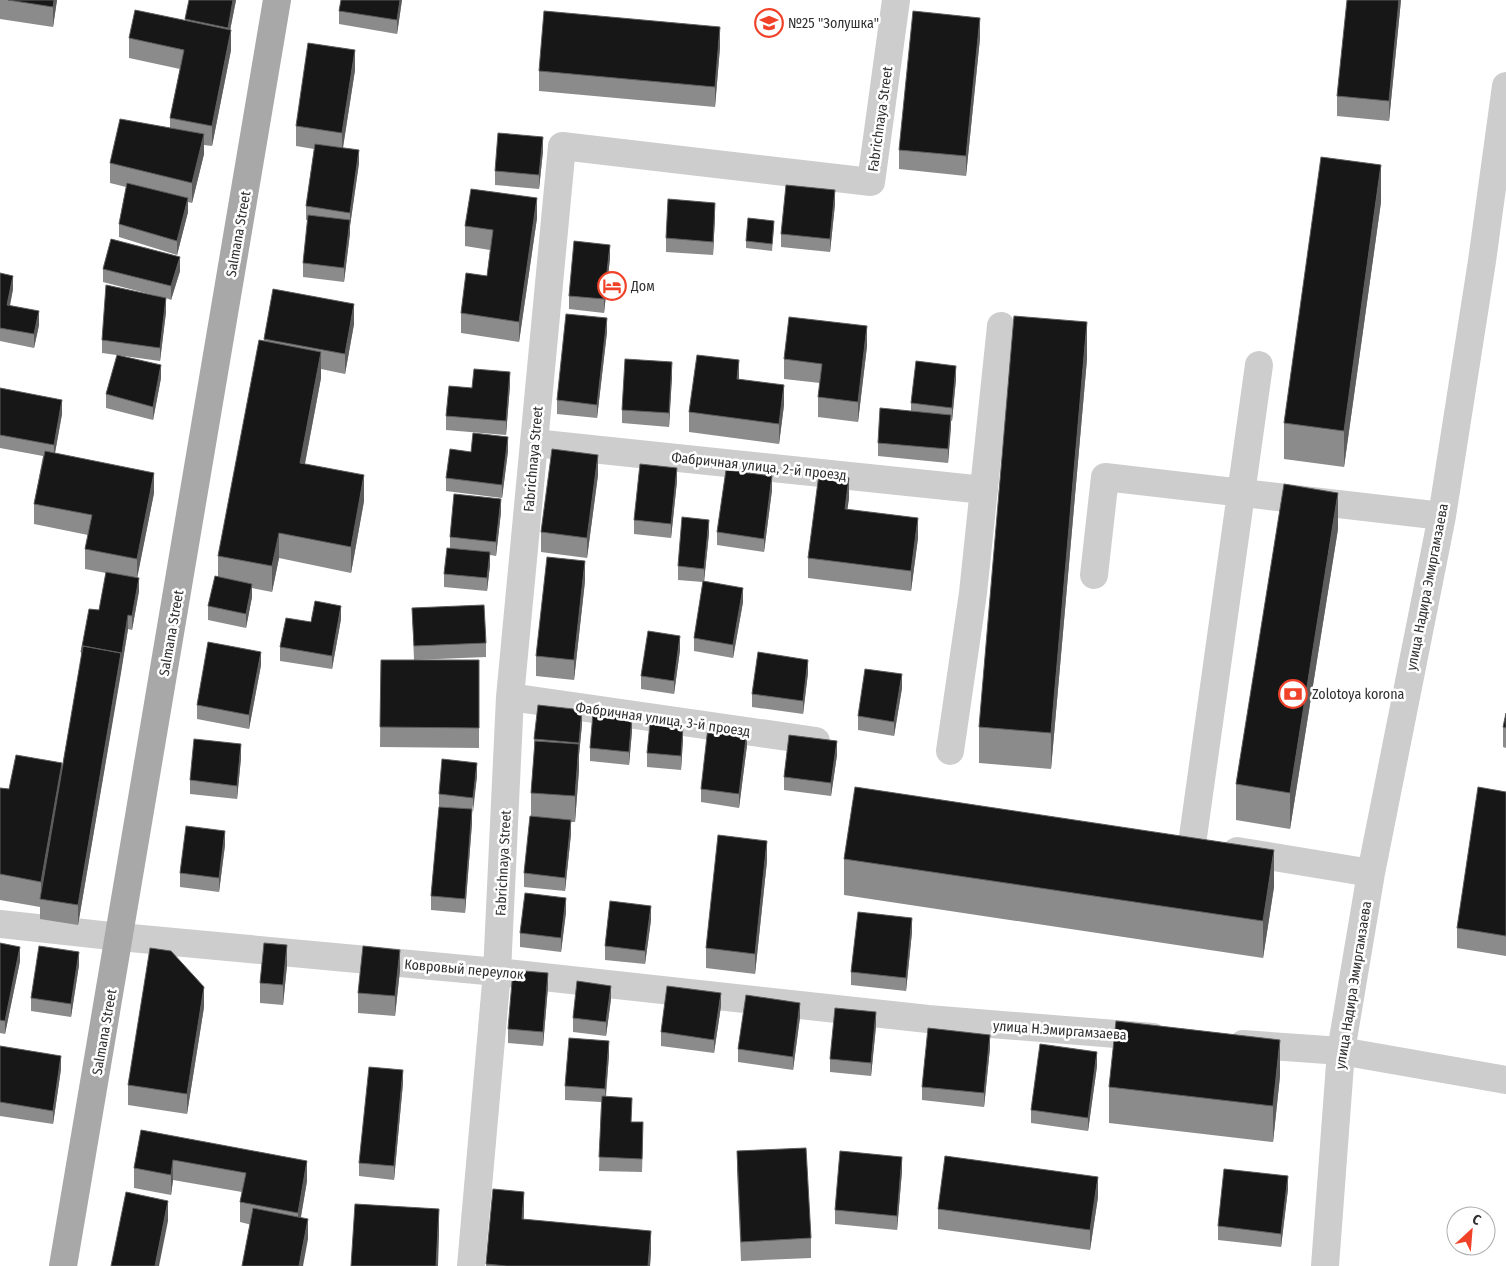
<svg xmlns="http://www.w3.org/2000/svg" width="1506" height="1266" font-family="'Fira Sans Condensed',sans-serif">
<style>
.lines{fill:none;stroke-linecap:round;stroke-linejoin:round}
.minor{stroke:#cdcdcd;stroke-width:28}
.major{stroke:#a8a8a8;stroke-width:28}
.wall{fill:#8b8b8b}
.shaded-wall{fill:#5d5d5d}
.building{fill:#171717;stroke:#5d5d5d}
.labels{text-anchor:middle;stroke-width:5;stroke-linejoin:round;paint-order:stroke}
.poi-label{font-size:14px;fill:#303030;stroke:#fff;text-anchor:start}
.street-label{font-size:14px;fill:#303030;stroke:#fff}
</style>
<rect width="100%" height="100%" fill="#fff"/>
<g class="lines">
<path class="minor" d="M534 443 984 490
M1094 575 1105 477 1442 516
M510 697 816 741
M950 751 973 593 1001 326
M1192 844 1259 365
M1237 851 1371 873
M0 924 120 937 497 972 928 1019 1153 1037
M1243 1044 1341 1051 1506 1080
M471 1266 497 972 510 697 562 146 871 182 896 0
M1325 1266 1341 1051 1371 873 1442 516 1482 261 1506 86"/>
<path class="major" d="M63 1266 277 0"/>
</g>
<path class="wall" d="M0 0H57L53 27 0 19Z
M236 0 230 30 231 50 212 146 204 145V154L192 203 188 202V212L177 255 119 237V224L126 187 110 183V163L170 128V118L180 69 129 58V38L185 21V19Z
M341 0H402L397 34 339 24V11Z
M1401 0 1389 121 1337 116V96Z
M980 38 966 176 899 169V150Z
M720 47 715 107 539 91V71Z
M355 70 343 148 359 163 350 226V233L344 282 303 277V263L308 220H306V206L314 149 296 146V126Z
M543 151 539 189 495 185V171Z
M1381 202 1344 467 1284 459V423Z
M835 204 830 252 781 247V234Z
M715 216 713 255 666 252V238Z
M537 218 519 342 461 333V313L487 276 490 250 465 246V226Z
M774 227 772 251 746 248V241Z
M610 258 604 313 569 309V296Z
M103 269 180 271 171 300 166 298V312L160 361 102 353V340L157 296 103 282Z
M0 273 13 289 10 306 39 325 34 348 0 341Z
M354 324 345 374 321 369V378L305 464 364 501 351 573 279 558 272 592 252 588V597L246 628 208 620V606L218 576V556L264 339Z
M607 332 597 418 557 414V400Z
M867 346 858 422 818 417V397L820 383 784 379V359Z
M1087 359 1051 769 979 763V727Z
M672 376 669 427 622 423V410Z
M161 378 153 420 106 408V394Z
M956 379 952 421H951L948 463 878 456V443L911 411V403Z
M739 380 784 405 779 444 689 432V412Z
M510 385 506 435 446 430V416L472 388Z
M0 388 62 414 55 453 154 493 137 577 139 591 132 630 128 629 78 925 40 919V907L0 900V788L9 789 62 768 81 659V652L99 610 106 573 85 569V549L88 535 34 524V504L43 456 0 448Z
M508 451 502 498 446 491V478Z
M598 475 587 558 541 552V532Z
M677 481 671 538 634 534V520Z
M772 490 764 552 717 545V532Z
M849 498 847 509 918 538 911 591 808 578V558Z
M501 512 496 556 490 555V565L487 591 444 587V574L450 548V537Z
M1338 529 1290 829 1236 820V784Z
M709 533 704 581 743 602 733 658 694 651V638L703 582 678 580V566Z
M585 581 574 680 536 676V656Z
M412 608 486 643V657L414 660Z
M341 619 332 669 280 661V647L311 622Z
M680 650 674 694 641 689V676Z
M381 660H479V748L380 747Z
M261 665 249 729 197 719V705Z
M808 673 803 714 752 707V694Z
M902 688 894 736 858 730V716Z
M1506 713V748L1503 747V727Z
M582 724 579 755V770L575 822H571V834L565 891 524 887V873L531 816V793L534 752V739Z
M632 731 629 765 590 761V748Z
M683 739 681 770 647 767V753Z
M747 745 739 808 701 802V789Z
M837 755 831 796 784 790V777Z
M241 758 237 799 190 794V780Z
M477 776 472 812V823L465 913 431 910V896L439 808V794Z
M1506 792V956L1457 948V928Z
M225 845 219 892 180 887V873Z
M844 859 1274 887 1263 958 844 895Z
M767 861 755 974 706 968V948Z
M566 912 561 952 520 947V933Z
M651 920 645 964 605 960V946Z
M912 932 906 991 851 985V972Z
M0 943 20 961 5 1034 0 1033Z
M79 965 71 1017 31 1011V998Z
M287 965 283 1005 260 1003V983Z
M400 970 395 1016 358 1013V993Z
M548 987 543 1046 508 1043V1029Z
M611 999 606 1036 573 1032V1018Z
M721 1006 714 1053 661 1046V1032Z
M204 1007 187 1114 128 1105V1085Z
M800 1017 793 1070 738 1062V1049Z
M876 1026 871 1076 830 1072V1059Z
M0 1046 61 1069 53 1124 0 1116Z
M990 1048 984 1107 922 1100V1087Z
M609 1055 606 1097 632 1122 643 1136 642 1172 599 1171 601 1102 565 1100V1086Z
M1097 1066 1088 1131 1031 1123V1110Z
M1280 1076 1273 1142 1109 1123V1087Z
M403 1083 394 1180 359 1176V1163Z
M141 1130 307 1181 301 1217 308 1239 240 1222V1202L242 1192 173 1180 171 1195 134 1188V1168Z
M737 1151 811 1238V1258L741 1261 737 1171Z
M902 1171 897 1230 835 1224V1210Z
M493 1189 524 1212V1220L651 1251 650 1266H486Z
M1288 1189 1281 1247 1218 1240V1226Z
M1098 1197 1090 1250 938 1229V1209Z"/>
<path class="shaded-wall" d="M54 0H57L53 27V7Z
M233 0H236L228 41V28Z
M400 0H402L397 34V20Z
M1399 0H1401L1389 121V101Z
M980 18V38L966 176V156Z
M720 27V47L715 107V87Z
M231 30V50L212 146V126Z
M355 50V70L342 153V133Z
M204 134V154L192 203V183Z
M543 137V151L539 189V175Z
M359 150V163L350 226V213Z
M1381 165V202L1344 467V431Z
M835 190V204L830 252V239Z
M188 198V212L177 255V241Z
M537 198V218L519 342V322Z
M715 203V216L713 255V242Z
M350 220V233L344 282V268Z
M610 245V258L604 313V299Z
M180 257V271L171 300V286Z
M13 276V289L7 319V305Z
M166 298V312L160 361V348Z
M354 304V324L345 374V354Z
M39 311V325L34 348V334Z
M607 318V332L597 418V405Z
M1087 322V359L1051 769V733Z
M867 326V346L858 422V402Z
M321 352V378L300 489V463Z
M739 360V380L737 379Z
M672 362V376L669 427V413Z
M161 365V378L153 420V407Z
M956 366V379L952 421V408Z
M510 372V385L506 435V421Z
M784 385V405L779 444V424Z
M62 400V414L54 458V445Z
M951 415V428L948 463V449Z
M508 437V451L502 498V485Z
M598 455V475L587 558V538Z
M677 468V481L671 538V524Z
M154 473V493L137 579V559Z
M364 475V501L351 573V547Z
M772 476V490L764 552V539Z
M849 478V498L845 528V509Z
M1338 493V529L1290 829V793Z
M501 499V512L496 556V542Z
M918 518V538L911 591V571Z
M709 520V533L704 582V569Z
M279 533V558L272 592V566Z
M490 552V565L487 591V578Z
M585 561V581L574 680V660Z
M139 578V591L132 630V616Z
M252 584V597L246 628V614Z
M743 588V602L733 658V645Z
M341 606V619L332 669V656Z
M128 615V629L121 673 78 925V905Z
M680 636V650L674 694V681Z
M261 652V665L249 729V715Z
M808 660V673L803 714V701Z
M902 674V688L894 736V722Z
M582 710V724L579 755V770L575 822V796L579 743Z
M632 717V731L629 765V752Z
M683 726V739L681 770V756Z
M747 731V745L739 808V794Z
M837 741V755L831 796V783Z
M241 744V758L237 799V786Z
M62 763V789L41 899V882Z
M477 763V776L473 812V798Z
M472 809V823L465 913V899Z
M571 820V834L565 891V878Z
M225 831V845L219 892V878Z
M767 841V861L755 974V954Z
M1274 850V887L1263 958V921Z
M566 898V912L561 952V938Z
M651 906V920L645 964V951Z
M912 918V932L906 991V978Z
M287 945V965L283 1005V985Z
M20 947V961L5 1034V1021Z
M400 950V970L395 1016V996Z
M79 952V965L71 1017V1004Z
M548 973V987L543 1046V1032Z
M611 986V999L606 1036V1022Z
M204 987V1007L187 1114V1094Z
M721 993V1006L714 1053V1040Z
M800 1003V1017L793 1070V1057Z
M876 1012V1026L871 1076V1063Z
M990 1035V1048L984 1107V1093Z
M1280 1040V1076L1273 1142V1106Z
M609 1041V1055L605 1103V1089Z
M1097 1052V1066L1088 1131V1118Z
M61 1056V1069L53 1124V1111Z
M403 1070V1083L394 1180V1166Z
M902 1157V1171L897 1230V1216Z
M173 1160V1180L171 1195V1175Z
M307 1161V1181L298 1233V1213Z
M1288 1176V1189L1281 1247V1234Z
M1098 1177V1197L1090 1250V1230Z
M524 1192V1212L522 1239V1219Z
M168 1201V1221L159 1266H155Z
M439 1209V1235L438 1266H436Z
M308 1219V1239L303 1266H299Z
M651 1231V1251L650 1266H648Z"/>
<path class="building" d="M8 0H54L53 7Z
M189 0H233L228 28 185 19Z
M341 0H400L397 20 339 11Z
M1347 0H1399L1389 101 1337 96Z
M135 10 231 30 212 126 170 118 184 50 129 38Z
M544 11 720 27 715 87 539 71Z
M913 11 980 18 966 156 899 150Z
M308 43 355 50 342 133 296 126Z
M120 119 204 134 192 183 110 163Z
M498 133 543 137 539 175 495 171Z
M315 144 359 150 350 213 306 206Z
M1321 157 1381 165 1344 431 1284 423Z
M127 183 188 198 177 241 119 224Z
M786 185 835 190 830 239 781 234Z
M471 189 537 198 519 322 461 313 466 273 487 276 493 230 465 226Z
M668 199 715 203 713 242 666 238Z
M308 215 350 220 344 268 303 263Z
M748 218 774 221 772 244 746 241Z
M111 239 180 257 171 286 103 269Z
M574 241 610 245 604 299 569 296Z
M0 273 13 276 7 305 39 311 34 334 0 328Z
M106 285 166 298 160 348 102 340Z
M273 289 354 304 345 354 264 339Z
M566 314 607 318 597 405 557 400Z
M1014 316 1087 322 1051 733 979 727Z
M789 317 867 326 858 402 818 397 822 364 784 359Z
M259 340 321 352 300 463 364 475 351 547 279 533 272 566 218 556Z
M117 355 161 365 153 407 106 394Z
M697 355 739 360 737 379 784 385 779 424 689 412Z
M625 359 672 362 669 413 622 410Z
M916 361 956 366 952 408 911 403Z
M474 369 510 372 506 421 446 416 449 386 472 388Z
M0 388 62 400 54 445 0 435Z
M880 408 951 415 948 449 878 443Z
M473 433 508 437 502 485 446 478 450 449 471 452Z
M552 449 598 455 587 538 541 532Z
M45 451 154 473 137 559 85 549 92 515 34 504Z
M640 464 677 468 671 524 634 520Z
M726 470 772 476 764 539 717 532Z
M819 474 849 478 845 509 918 518 911 571 808 558Z
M1284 484 1338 493 1290 793 1236 784Z
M454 494 501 499 496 542 450 537Z
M682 517 709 520 704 569 678 566Z
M447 548 490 552 487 578 444 574Z
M547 557 585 561 574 660 536 656Z
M106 572 139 578 132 616 128 615 121 659V653L83 646 82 652H81L89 609 99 610Z
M215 576 252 584 246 614 208 606Z
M703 581 743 588 733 645 694 638Z
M315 601 341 606 332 656 280 647 286 618 311 622Z
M484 605 486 643 414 646 412 608Z
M648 631 680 636 674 681 641 676Z
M208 642 261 652 249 715 197 705Z
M83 646 121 653 78 905 40 899Z
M758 652 808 660 803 701 752 694Z
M381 660H479V728L380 727Z
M865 669 902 674 894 722 858 716Z
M538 705 582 710 579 743 534 739Z
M593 713 632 717 629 752 590 748Z
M1506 713V728L1503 727Z
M650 723 683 726 681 756 647 753Z
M708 727 747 731 739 794 701 789Z
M789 735 837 741 831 783 784 777Z
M194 739 241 744 237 786 190 780Z
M535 741 579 744 575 796 531 793Z
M16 755 62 763 41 882 0 874V788L9 789Z
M442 759 477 763 473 798 439 794Z
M855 787 1274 850 1263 921 844 859Z
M1478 787 1506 792V936L1457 928Z
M439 807 472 809 465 899 431 896Z
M530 816 571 820 565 878 524 873Z
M186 826 225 831 219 878 180 873Z
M718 835 767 841 755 954 706 948Z
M525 893 566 898 561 938 520 933Z
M610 901 651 906 645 951 605 946Z
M858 912 912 918 906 978 851 972Z
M0 943 20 947 5 1021 0 1020Z
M264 943 287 945 283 985 260 983Z
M39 946 79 952 71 1004 31 998Z
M363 946 400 950 395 996 358 993Z
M150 948 171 951 204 987 187 1094 128 1085Z
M513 970 548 973 543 1032 508 1029Z
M577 981 611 986 606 1022 573 1018Z
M667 986 721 993 714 1040 661 1032Z
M746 995 800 1003 793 1057 738 1049Z
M835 1008 876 1012 871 1063 830 1059Z
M1116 1021 1280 1040 1273 1106 1109 1087Z
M928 1028 990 1035 984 1093 922 1087Z
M569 1038 609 1041 605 1089 565 1086Z
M1040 1044 1097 1052 1088 1118 1031 1110Z
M0 1046 61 1056 53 1111 0 1102Z
M369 1067 403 1070 394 1166 359 1163Z
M602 1096 632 1098 631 1122H643L642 1159 599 1157Z
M141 1130 307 1161 298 1213 240 1202 246 1173 173 1160 171 1175 134 1168Z
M806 1148 811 1238 741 1242 737 1151Z
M840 1151 902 1157 897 1216 835 1210Z
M945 1156 1098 1177 1090 1230 938 1209Z
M1224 1169 1288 1176 1281 1234 1218 1226Z
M493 1189 524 1192 522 1219 651 1231 648 1266H507L486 1264Z
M126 1192 168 1201 155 1266H111Z
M355 1204 439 1209 436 1266H351Z
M253 1208 308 1219 299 1266H242Z"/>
<defs>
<symbol id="school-ring" viewBox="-11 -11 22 22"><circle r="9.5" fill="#fff" stroke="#f04229" stroke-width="1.5"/><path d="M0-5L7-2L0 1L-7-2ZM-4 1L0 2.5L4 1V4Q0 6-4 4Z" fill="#f04229"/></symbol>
<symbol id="hotel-ring" viewBox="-11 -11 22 22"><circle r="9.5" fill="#fff" stroke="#f04229" stroke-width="1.5"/><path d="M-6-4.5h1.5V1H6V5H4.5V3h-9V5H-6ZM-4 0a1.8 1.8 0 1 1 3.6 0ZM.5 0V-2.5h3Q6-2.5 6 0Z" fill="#f04229"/></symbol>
<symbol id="bank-ring" viewBox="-11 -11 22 22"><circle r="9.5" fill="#fff" stroke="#f04229" stroke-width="1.5"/><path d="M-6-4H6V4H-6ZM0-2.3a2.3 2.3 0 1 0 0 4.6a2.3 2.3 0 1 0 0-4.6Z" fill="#f04229"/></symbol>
</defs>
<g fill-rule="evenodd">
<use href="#school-ring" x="753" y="7" width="32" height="32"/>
<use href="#hotel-ring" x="596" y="270" width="32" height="32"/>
<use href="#bank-ring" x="1277" y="678" width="32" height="32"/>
</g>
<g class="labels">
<g class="poi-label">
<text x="788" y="28">№25 "Золушка"</text>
<text x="631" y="291">Дом</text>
<text x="1312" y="699">Zolotoya korona</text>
</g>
<g class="street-label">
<text transform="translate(880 119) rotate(-82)" y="5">Fabrichnaya Street</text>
<text transform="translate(238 234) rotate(-80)" y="5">Salmana Street</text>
<text transform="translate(533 459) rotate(-85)" y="5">Fabrichnaya Street</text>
<text transform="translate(759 466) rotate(6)" y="5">Фабричная улица, 2-й проезд</text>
<text transform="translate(1427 587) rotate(-79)" y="5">улица Надира Эмиргамзаева</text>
<text transform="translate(171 633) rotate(-80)" y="5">Salmana Street</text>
<text transform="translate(663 719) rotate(8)" y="5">Фабричная улица, 3-й проезд</text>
<text transform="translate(503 863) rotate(-87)" y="5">Fabrichnaya Street</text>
<text transform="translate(464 969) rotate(5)" y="5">Ковровый переулок</text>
<text transform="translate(1353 985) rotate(-81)" y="5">улица Надира Эмиргамзаева</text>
<text transform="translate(1060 1030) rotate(4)" y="5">улица Н.Эмиргамзаева</text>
<text transform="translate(104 1032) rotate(-80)" y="5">Salmana Street</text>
</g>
</g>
<g transform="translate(1471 1231) rotate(26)"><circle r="24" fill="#ffffff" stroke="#acacac"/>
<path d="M0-4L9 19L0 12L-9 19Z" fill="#f04229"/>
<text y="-8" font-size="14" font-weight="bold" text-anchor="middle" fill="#303030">С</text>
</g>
</svg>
